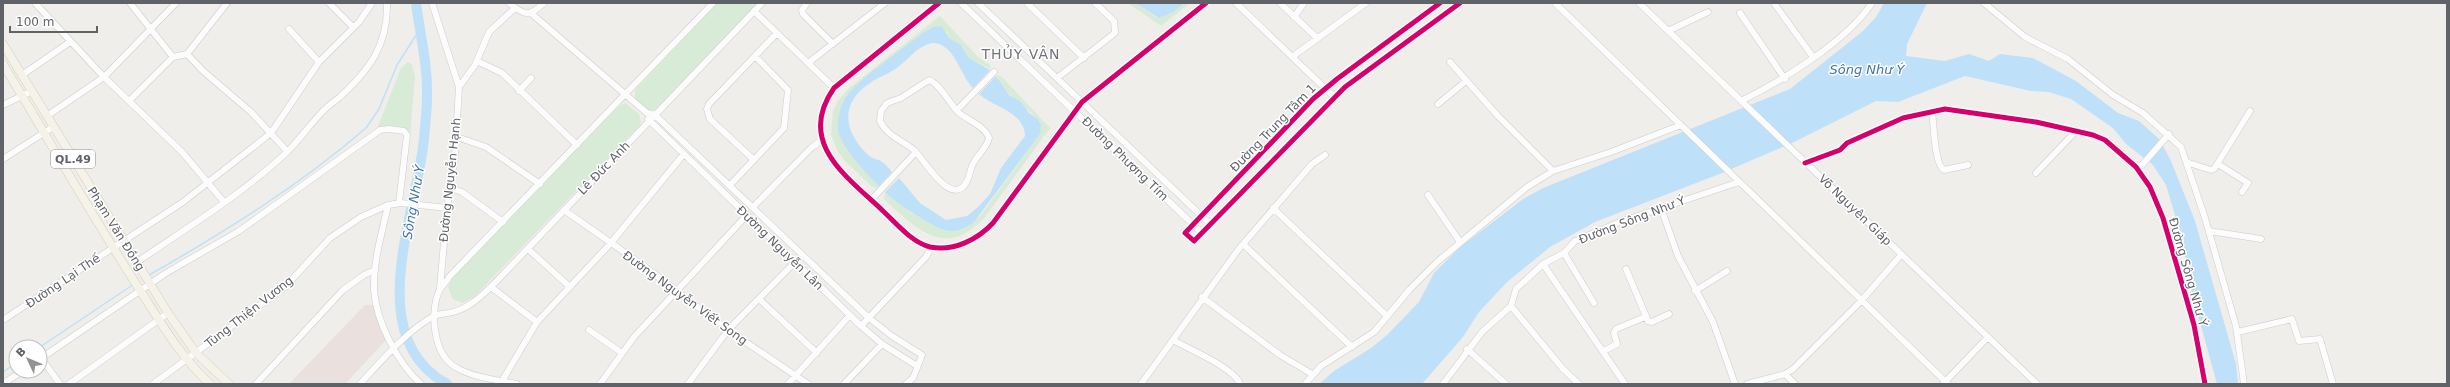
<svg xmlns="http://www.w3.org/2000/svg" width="2450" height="387" font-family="'DejaVu Sans',sans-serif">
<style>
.medical{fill:#eae0de}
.green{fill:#d8ebd6}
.water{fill:#bfe0f9}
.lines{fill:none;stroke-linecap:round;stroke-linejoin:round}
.stream{stroke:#bfe0f9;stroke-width:1.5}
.river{stroke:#bfe0f9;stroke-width:10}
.minor-casing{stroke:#cbcccc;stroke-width:7}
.major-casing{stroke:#d7ceb8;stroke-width:9}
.minor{stroke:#fdfcfc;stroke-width:6}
.major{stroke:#f4f2e9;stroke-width:8}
.cycleway-casing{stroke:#fff;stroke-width:8}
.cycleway{stroke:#d6006c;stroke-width:5}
.labels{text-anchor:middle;stroke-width:3;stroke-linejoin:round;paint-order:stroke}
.shield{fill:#fff;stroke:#8f9295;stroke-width:1}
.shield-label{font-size:11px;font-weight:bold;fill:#5f6368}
.street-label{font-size:12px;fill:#5f6368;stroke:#fff}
.water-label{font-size:13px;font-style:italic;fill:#4174aa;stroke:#fff}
.quarter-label{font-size:14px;letter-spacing:1px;fill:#70757a;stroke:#fff}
</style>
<rect width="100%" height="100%" fill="#efeeea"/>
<path class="medical" d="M365 305H374L386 340 345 384H289Z"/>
<path class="green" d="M718 3H758L655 110 649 111 635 100V90Z
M1128 3H1135L1156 17 1173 12 1185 3H1190L1161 26Z
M940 16 979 58 990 65 991 69 968 57 963 48 949 38 947 32 933 27 923 33 843 101 839 119 841 139 862 168 879 186 877 188 871 186 844 160 837 150 831 134 833 111 838 101 849 88Z
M408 62 412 65 415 77 410 136 408 132 393 127 377 129 401 68Z
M997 75 1001 76 1050 128 985 217C946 260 916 229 884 199L885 192 912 213 951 231 968 226 981 215 1040 134V122C1028 106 1002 95 997 75Z
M625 103 639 114 641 122 640 125 474 297 463 303 453 299 448 287 452 279 619 106Z"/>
<path class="water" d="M1135 3H1185L1173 12 1159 18Z
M1884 3H1927L1907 44 1906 56 1945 61 1969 54 1989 61 2000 54 2033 58 2076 81 2118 113 2139 121 2160 140 2171 161 2195 221 2236 364 2238 384H2217L2192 293 2181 235 2166 185 2153 165 2126 144 2113 128 2071 99 2049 92 2031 91 1965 76 1898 102 1876 101 1794 142 1722 173 1595 222 1550 247 1507 282 1479 312 1463 337 1422 384H1319L1334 371 1371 348 1387 335 1419 302 1434 273 1459 248 1523 199 1543 188 1790 89 1863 31 1876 17Z
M942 26 949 38 961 45 968 57 990 70 973 88C959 74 955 43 932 43 913 48 907 63 892 71 886 75 879 77 873 81 840 101 842 129 867 154 871 158 876 159 881 161 885 164 889 168 892 172L879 186C867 175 840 145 838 130 837 121 840 108 844 100 854 82 904 48 923 33L933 27Z
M996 76 1009 95 1021 102 1029 113 1038 119 1041 125 1040 134 974 222C953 237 942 231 923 219 909 211 897 203 885 192L899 178 920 203 946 220 967 216 978 207 990 194 1001 168 1025 136C1025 112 993 107 979 94Z"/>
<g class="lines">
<path class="stream" d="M149 275C225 232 300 185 366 128L379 109 397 65 420 29
M40 347 134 284
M3 372 16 363"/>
<path class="river" d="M416 3C420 34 428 66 427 97 427 111 425 125 424 139 417 213 361 337 447 384"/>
<defs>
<path id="minor" d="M35 3 104 77 182 152 224 202
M130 3 173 57
M329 3 353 27
M432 3 459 87 455 155 447 208 440 288
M509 3C525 16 529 17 544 3
M807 3 802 10 803 14 833 44
M939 3 834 88C796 142 846 176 882 210 896 223 911 242 930 247 954 252 978 239 993 223L1082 102 1206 3
M961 3 1202 233
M978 3 1210 224
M1027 3 1084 58
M1236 3 1334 97
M1280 3 1317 38
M1440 3 1337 79 1313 99 1185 233 1194 241 1345 87 1460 3
M1555 3 1948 384
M1639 3 2037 384
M1774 3 1813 57
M1984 3 2025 37 2068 59 2113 95 2143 113 2181 147 2205 218 2236 326 2244 384
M754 11 834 88
M1740 13 1785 79
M532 14 647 113 655 115 869 318 892 336 922 355 913 378 906 384
M1294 17 1304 3
M289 29 319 62
M1668 31 1708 12
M187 54 203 71 251 112 287 151
M1292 57 1366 3
M477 61 502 73 577 145
M1450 62 1498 116 1553 171
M808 63 885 3
M22 75 70 42
M1057 78 1115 33 1114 21 1095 3
M929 80C939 83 950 104 958 112 967 120 985 126 989 138 987 148 976 156 972 166 970 171 970 176 967 181 952 210 924 159 914 150 902 140 887 136 880 121L881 111 887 103 901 98Z
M459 87 475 65 489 32 515 8
M519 91 531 78
M130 100 173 57 187 54 227 3
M1741 101C1783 80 1846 42 1872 3
M1438 104 1466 81
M3 105 32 91
M957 110 994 72
M1932 112C1934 124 1934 164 1944 170L1968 165
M47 116 104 77 176 3
M648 119 861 326 882 344 917 366
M457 137 486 147 540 184
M3 159 53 127
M754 160 710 119 707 109 709 104 777 33
M2186 162 2211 170 2214 169 2250 111
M1805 163 1840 150 1847 143 1903 118 1945 109 2036 122 2093 135 2105 140 2136 167 2150 187 2163 218 2194 325 2205 384
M2218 164 2248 183 2242 192
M2136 167 2142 165 2169 134
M2036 173 2076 131
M731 184 784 128 788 90 755 56
M451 188 462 192 503 222
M1428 195 1460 242
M871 200 916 152
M388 205C382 233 373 262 374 290 376 321 398 364 421 384
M754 206 811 148 822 140
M1273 208 1387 316
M1661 208 1678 256 1713 322 1735 384
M564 210 644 266 728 330 808 384
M2209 231 2261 239
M1243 244 1352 347
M528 249 570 287
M1564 253 1594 303
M137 262C188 227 243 194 288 151 301 138 311 123 324 110 329 105 335 101 340 97 370 69 388 45 387 3
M1543 264 1625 384
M1626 269 1648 321 1652 322 1669 314
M491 287 537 322
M1695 291 1727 271
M1202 297 1280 355 1312 374
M759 299 817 353
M1511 306 1563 369 1579 384
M3 320 183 202 271 133 319 62 359 22 372 3
M861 326 926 257 931 247
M589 330 622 353
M2238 332 2292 319 2299 341 2320 339 2333 384
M1173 340C1188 349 1235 368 1240 384
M1467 349 1506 384
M1604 351 1617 344 1614 333 1616 329 1645 317
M41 358 60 384
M40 359 166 273 239 231 380 130 389 129 404 131 407 135 399 203
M1785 374 1795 384
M502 381 537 322 610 244 683 155
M3 384 22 371
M69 384 168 313
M153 384 285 287 330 238 361 217 388 205 401 203 447 208
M256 384 343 290 364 275 375 270
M360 384C382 360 405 333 432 317 438 313 447 314 453 312 469 308 480 297 491 287L762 3
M517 384C497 380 475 378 457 368 433 356 429 311 440 289 443 285 447 281 449 277L713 3
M600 384 634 337 746 216
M688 384 728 330 795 262
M788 384 850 315
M844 384 882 344
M1141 384 1238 250 1312 164 1325 155
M1305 384 1321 366 1374 332 1410 289 1437 262 1527 187 1553 171 1611 152 1681 125
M1443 384 1482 332 1511 306 1516 289 1543 264 1564 253 1575 241 1620 222 1739 182
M1747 384 1785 374 1793 369 1861 301 1901 255
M1943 384 1988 337"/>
<path id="major" d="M3 44 168 313 196 353 229 384
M3 64C47 137 90 212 136 284 159 319 179 356 210 384"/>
</defs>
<use href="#minor" class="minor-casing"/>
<use href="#major" class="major-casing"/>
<use href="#minor" class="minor"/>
<use href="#major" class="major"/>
<defs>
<path id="cycleway" d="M939 3 834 88C796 142 846 176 882 210 896 223 911 242 930 247 954 252 978 239 993 223L1082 102 1206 3
M1440 3 1337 79 1313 99 1185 233 1194 241 1345 87 1460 3
M1805 163 1840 150 1847 143 1903 118 1945 109 2036 122 2093 135 2105 140 2136 167 2150 187 2163 218 2194 325 2205 384"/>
</defs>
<use href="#cycleway" class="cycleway-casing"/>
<use href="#cycleway" class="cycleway"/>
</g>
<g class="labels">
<rect class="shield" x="51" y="150" width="44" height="18" rx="3"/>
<g class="shield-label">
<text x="73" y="163">QL.49</text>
</g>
<g class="street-label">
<text transform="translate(1273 128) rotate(-46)" y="4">Đường Trung Tâm 1</text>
<text transform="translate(1125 159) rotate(44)" y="4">Đường Phượng Tím</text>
<text transform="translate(604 168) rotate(-46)" y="4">Lê Đức Anh</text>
<text transform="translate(450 180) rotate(-84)" y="4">Đường Nguyễn Hạnh</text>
<text transform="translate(1855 210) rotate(44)" y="4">Võ Nguyên Giáp</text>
<text transform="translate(1632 220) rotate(-21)" y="4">Đường Sông Như Ý</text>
<text transform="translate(116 229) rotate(58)" y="4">Phạm Văn Đồng</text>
<text transform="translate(780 248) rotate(44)" y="4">Đường Nguyễn Lân</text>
<text transform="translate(2188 272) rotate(74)" y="4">Đường Sông Như Ý</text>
<text transform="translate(63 281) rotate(-34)" y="4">Đường Lại Thế</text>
<text transform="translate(685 298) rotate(36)" y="4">Đường Nguyễn Viết Song</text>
<text transform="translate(249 312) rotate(-38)" y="4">Tùng Thiện Vương</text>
</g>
<g class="water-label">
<text x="1867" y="74">Sông Như Ý</text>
<text transform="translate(413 202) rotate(-80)" y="5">Sông Như Ý</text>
</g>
<g class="quarter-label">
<text x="1021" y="59">THỦY VÂN</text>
</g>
</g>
<rect width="2450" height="387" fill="none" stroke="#5f6368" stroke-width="8"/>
<g transform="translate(28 359) rotate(314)"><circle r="19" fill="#ffffff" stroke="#bfc1c3"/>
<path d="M0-3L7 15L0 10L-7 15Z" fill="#919496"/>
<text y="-6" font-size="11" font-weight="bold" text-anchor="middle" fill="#5f6368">B</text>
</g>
<path d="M10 26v6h87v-6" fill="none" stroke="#5f6368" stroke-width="2"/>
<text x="16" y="26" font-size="12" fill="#5f6368" stroke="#ffffff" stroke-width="3" paint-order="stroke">100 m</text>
</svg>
